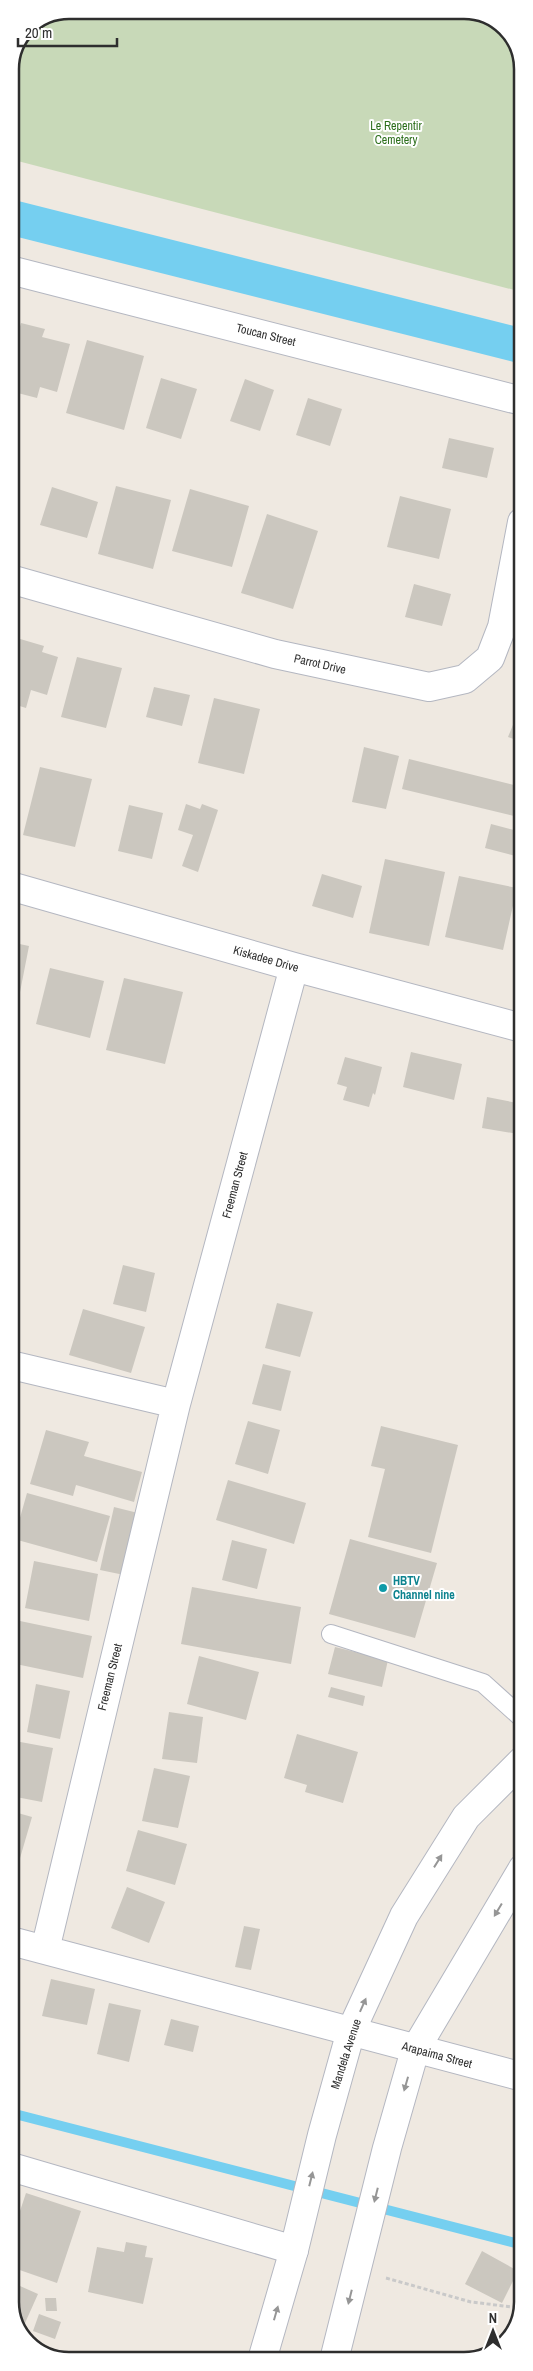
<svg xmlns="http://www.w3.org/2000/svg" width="533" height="2371" font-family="'Archivo Narrow',sans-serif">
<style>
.cemetery{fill:#c8d9b8}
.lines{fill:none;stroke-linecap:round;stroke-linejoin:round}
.stream{stroke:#75cff0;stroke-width:10}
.canal{stroke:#75cff0;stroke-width:35}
.building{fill:#cbc7bf}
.service-casing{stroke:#b4b7c1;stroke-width:20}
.minor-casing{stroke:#b4b7c1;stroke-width:30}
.secondary-casing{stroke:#b4b7c1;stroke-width:30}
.path{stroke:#c9c9c9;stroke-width:3;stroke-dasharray:4 2.5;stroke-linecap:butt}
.service{stroke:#fff;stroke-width:18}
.minor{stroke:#fff;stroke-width:28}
.secondary{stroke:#fff;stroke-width:28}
.oneway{fill:#969696}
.culture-dot{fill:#0f9aa8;stroke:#fff;stroke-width:2}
.labels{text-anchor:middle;stroke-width:4;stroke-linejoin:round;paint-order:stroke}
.park-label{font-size:12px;fill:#2c6e1b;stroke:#fff}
.street-label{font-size:12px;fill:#2e2e2e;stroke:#fff}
.culture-label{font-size:12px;font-weight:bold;fill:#0d838f;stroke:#fff;text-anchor:start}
.rim{fill:none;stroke:#2e2e2e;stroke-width:2.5}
</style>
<rect width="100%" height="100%" fill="#efe9e1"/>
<path class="cemetery" d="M68 10H472L503 25 522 57V292L10 159V68L27 27Z"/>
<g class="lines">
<path class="stream" d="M11 2113 523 2245"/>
<path class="canal" d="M10 217 522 346"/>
</g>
<path class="building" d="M21 323 45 329 42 337 70 344 57 392 40 387 37 398 10 391V360Z
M87 340 144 356 124 430 66 413Z
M161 378 197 389 181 439 146 428Z
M245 379 274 390 260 431 230 421Z
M308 398 342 409 330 446 296 435Z
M449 438 494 448 487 478 442 468Z
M116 486 171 500 153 569 98 554Z
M52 487 98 502 87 538 40 525Z
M190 489 249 506 232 567 172 551Z
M400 496 451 509 439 559 387 547Z
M267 514 318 531 293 609 241 593Z
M414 584 451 594 442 626 405 617Z
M10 636 44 646 42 652 58 657 47 695 31 690 26 708 10 703Z
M77 657 122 668 106 728 61 717Z
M154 687 190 695 182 726 146 717Z
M522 690V711L516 710Z
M214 698 260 709 244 774 198 763Z
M517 715 522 717V742L508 737Z
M364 747 399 756 386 809 352 802Z
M409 759 522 787V818L402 789Z
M40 767 92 779 75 847 23 835Z
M186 804 200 809 202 804 218 810 198 872 182 866 193 835 178 830Z
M129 805 163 813 152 859 118 851Z
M491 824 522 832V844L519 857 485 848Z
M385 859 445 872 429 946 369 933Z
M322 874 362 886 353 918 312 906Z
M459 876 517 888 503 950 445 937Z
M10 942 29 946 14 1023 10 1022Z
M50 968 104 981 90 1038 36 1024Z
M124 978 183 992 165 1064 106 1050Z
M411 1052 462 1064 454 1100 403 1087Z
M345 1057 382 1067 375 1095 373 1093 369 1107 343 1100 347 1087 337 1084Z
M487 1097 522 1104 518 1134 482 1128Z
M123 1265 155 1273 146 1312 113 1304Z
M277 1303 313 1312 300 1357 265 1348Z
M83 1309 145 1327 131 1373 69 1355Z
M263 1364 291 1371 281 1411 252 1404Z
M248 1421 280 1430 268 1474 235 1464Z
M381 1426 458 1445 431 1553 368 1537 385 1469 371 1466Z
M46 1430 89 1442 84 1456 142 1472 134 1502 76 1485 73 1496 30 1484Z
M228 1480 306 1503 294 1544 216 1520Z
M27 1493 110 1516 97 1562 14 1539Z
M114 1507 142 1514 129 1576 100 1570Z
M350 1539 437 1563 415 1638 329 1614Z
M232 1540 267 1549 257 1589 222 1580Z
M34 1561 98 1574 89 1621 25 1608Z
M192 1587 301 1607 291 1664 181 1644Z
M20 1621 92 1636 83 1678 11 1663Z
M335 1647 388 1660 382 1687 328 1674Z
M199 1656 259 1672 246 1720 187 1704Z
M36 1684 70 1691 60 1739 27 1732Z
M331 1687 365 1696 363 1706 328 1697Z
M169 1712 203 1717 197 1763 162 1759Z
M297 1734 358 1752 343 1803 305 1792 307 1785 284 1778Z
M15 1741 53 1748 42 1802 11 1796V1764Z
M154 1768 190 1776 178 1828 142 1821Z
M11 1811 32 1817 11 1889Z
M138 1830 187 1844 175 1885 126 1871Z
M127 1887 165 1902 149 1943 111 1928Z
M244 1926 260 1929 251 1970 235 1967Z
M51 1979 95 1989 87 2025 42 2016Z
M109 2003 141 2010 129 2062 97 2054Z
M171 2019 199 2026 193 2052 164 2045Z
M11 2179 21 2182 12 2218H11Z
M26 2193 81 2211 57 2283 11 2267V2238Z
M126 2242 147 2246 145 2257 153 2258 143 2304 88 2292 97 2247 124 2252Z
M482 2251 518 2271 502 2303 465 2284Z
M11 2282 38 2294 21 2332 11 2314Z
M45 2298H56L57 2311H46Z
M39 2314 61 2322 55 2339 33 2331Z
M415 2355 431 2359V2360H413Z"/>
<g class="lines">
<defs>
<path id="service" d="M331 1634 483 1683 523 1719"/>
<path id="minor" d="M10 270 522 401
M10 579 275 654 429 687 465 679 490 658 502 627 522 522
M10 886 294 967 522 1028
M11 1365 176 1404
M11 1941 523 2077
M45 1950 176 1404 294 967
M11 2167 294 2250"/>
<path id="secondary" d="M262 2360 294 2250 322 2135 351 2031 404 1916 466 1817 523 1760
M334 2360 387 2148 415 2050 523 1868"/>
</defs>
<use href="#service" class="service-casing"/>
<use href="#minor" class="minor-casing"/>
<use href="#secondary" class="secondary-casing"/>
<path class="path" d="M386 2278 471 2302 521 2308"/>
<use href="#service" class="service"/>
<use href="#minor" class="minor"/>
<use href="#secondary" class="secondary"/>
</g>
<defs><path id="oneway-solid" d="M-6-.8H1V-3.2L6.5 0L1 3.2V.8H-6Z" transform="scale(1.25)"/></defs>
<g class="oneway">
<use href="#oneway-solid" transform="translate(438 1861) rotate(-58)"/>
<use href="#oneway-solid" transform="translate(498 1910) rotate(121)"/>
<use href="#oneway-solid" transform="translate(363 2005) rotate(-66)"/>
<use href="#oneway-solid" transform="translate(406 2084) rotate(106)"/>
<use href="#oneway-solid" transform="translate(311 2179) rotate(-76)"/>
<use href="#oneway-solid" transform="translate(376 2195) rotate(104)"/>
<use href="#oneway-solid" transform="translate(350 2297) rotate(104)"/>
<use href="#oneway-solid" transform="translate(276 2313) rotate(-74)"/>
</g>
<circle class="culture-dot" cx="383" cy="1588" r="5"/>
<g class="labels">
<g class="park-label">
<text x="396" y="130">Le Repentir<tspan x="396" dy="14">Cemetery</tspan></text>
</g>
<g class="street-label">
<text transform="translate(266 335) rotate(14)" y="4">Toucan Street</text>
<text transform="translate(320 664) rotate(13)" y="4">Parrot Drive</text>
<text transform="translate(266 959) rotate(16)" y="4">Kiskadee Drive</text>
<text transform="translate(235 1185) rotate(-75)" y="4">Freeman Street</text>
<text transform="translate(110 1677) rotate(-76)" y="4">Freeman Street</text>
<text transform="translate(346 2054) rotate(-72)" y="4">Mandela Avenue</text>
<text transform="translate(437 2055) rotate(15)" y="4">Arapaima Street</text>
</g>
<g class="culture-label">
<text x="393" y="1585">HBTV<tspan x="393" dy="14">Channel nine</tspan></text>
</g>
</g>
<path d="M0 0H533V2371H0ZM69 19H464A50 50 0 0 1 514 69V2302A50 50 0 0 1 464 2352H69A50 50 0 0 1 19 2302V69A50 50 0 0 1 69 19Z" fill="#fff" fill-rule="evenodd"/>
<path class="rim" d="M69 19H464A50 50 0 0 1 514 69V2302A50 50 0 0 1 464 2352H69A50 50 0 0 1 19 2302V69A50 50 0 0 1 69 19Z"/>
<g transform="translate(493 2331)" stroke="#ffffff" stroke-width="4" paint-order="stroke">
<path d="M0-4L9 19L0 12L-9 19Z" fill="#2e2e2e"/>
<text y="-8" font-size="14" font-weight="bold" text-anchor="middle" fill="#2e2e2e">N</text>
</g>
<path d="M18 38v8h99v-8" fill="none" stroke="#2e2e2e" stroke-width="2.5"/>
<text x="25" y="38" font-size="15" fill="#2e2e2e" stroke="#ffffff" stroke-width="4" paint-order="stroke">20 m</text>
</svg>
